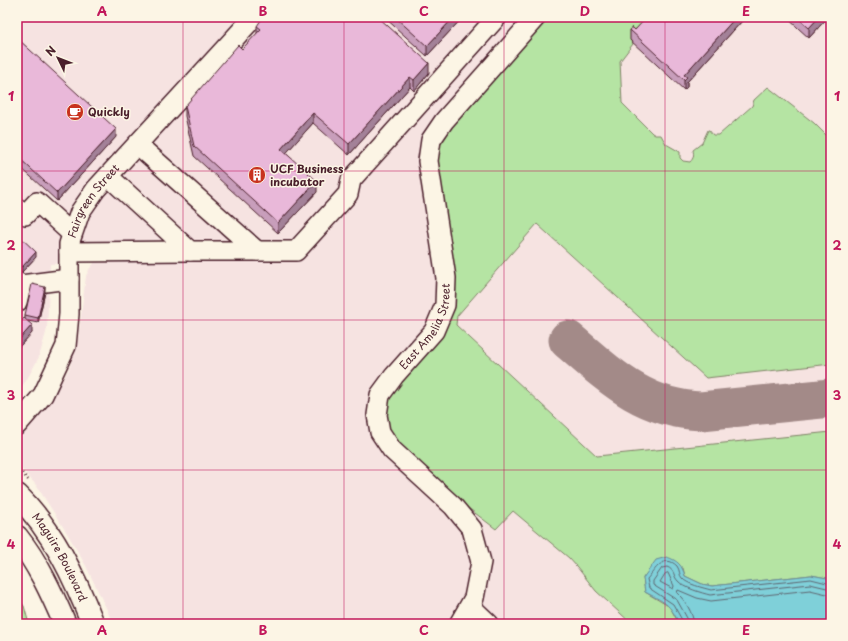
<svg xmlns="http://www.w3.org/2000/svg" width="848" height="641" font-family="'Playpen Sans',sans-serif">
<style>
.built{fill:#f6e3e1}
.green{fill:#b5e4a3;stroke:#808267}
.water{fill:#7fd0d9;stroke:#6a8993}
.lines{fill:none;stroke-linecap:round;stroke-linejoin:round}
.shore{stroke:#5f6671;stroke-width:1}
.taxiway{stroke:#a38a88;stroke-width:39}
.minor-casing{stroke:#4a1f2b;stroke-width:22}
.major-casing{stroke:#4a1f2b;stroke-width:25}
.path{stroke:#4a1f2b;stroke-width:2.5;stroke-dasharray:1 3;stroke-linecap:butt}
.minor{stroke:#fcf5e5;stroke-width:19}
.major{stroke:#fcf5e5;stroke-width:22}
.wall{fill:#c89ebb;stroke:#4a1f2b}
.shaded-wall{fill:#a38198;stroke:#4a1f2b}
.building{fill:#e9b8d9;stroke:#4a1f2b}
.grid{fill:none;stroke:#c2185b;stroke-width:1;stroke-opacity:0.55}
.labels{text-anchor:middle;stroke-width:3;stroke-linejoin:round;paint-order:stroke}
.poi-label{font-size:11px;font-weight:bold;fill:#4a1f2b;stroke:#fcf5e5;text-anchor:start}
.street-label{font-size:11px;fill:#4a1f2b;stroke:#fcf5e5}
.neatline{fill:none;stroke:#c2185b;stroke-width:1.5}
.grid-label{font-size:13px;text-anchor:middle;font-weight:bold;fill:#c2185b}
</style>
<rect width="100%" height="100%" fill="#fcf5e5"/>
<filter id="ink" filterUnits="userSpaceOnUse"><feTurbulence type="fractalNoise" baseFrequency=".025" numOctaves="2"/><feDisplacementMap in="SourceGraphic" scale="8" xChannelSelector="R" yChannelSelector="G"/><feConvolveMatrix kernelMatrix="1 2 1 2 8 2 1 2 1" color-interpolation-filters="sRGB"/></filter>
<g filter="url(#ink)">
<path class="built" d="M17 17H831V624H112L108 612 86 566 67 533 36 485 17 464V440L46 408 69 369 78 338 86 276 90 268 95 262 50 264 47 329 39 357 26 381 17 392Z"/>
<path class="green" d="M540 17H656L630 40 633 44 620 61 622 103 652 133 655 135H661L666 144 680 152V158L683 161 690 162C694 158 694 155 693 150L702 143 708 130H709L713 135H719L752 106 754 100 768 87 814 123 831 140V364L706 378 537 224 457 316 456 325 597 456 831 432V581L827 578 811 575 712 586 702 584 685 576 683 568 648 572 643 578 645 592 670 607 679 624H632L596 591 577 567 569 558 513 511 496 529 463 504 393 441 386 419 387 396 445 326 435 172V145Z
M17 597 24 606 29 624H17Z"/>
<path class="water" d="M667 557C678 561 682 565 685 576L702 584 712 586 811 575 827 578 831 581V624H679C670 603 664 602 645 592L643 578 656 560Z"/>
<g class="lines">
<path class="shore" d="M668 573 674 586 673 589 660 582 665 574Z
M683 624 682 620 673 604 649 588 647 579C655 570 664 553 677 566 680 570 679 575 682 578 686 584 704 588 711 590L811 579 831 584
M688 624 687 618 677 600 653 585V581L662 568 667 567C675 570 673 576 678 581 684 588 702 593 710 595L810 584 831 589
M694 624C693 613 685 600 677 593L678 590 697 598 711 601 810 590 831 595"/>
<path class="taxiway" d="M568 340C610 376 643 409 701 411L831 398"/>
<defs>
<g id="minor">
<path d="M138 145 257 251"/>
<path d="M108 176 190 251H296L348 194 351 180 497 17"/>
<path d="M17 208 25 215 37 202 72 234"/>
<path d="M69 252 190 251"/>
<path d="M17 282 21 285 69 279"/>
<path d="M17 302 21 285"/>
<path id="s1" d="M17 425 43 395 66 346 69 314V244L80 212 96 189 254 17"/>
<path d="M470 606 489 624"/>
<path id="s2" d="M459 624 474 598 481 562 472 529 453 506 392 450 380 432 377 415 380 395 394 376 434 331 445 305 446 278 428 161 431 140 444 121 536 17"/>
</g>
<g id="major">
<path id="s3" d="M17 495C53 530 75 578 93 624"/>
<path d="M17 537C38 563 52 594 65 624"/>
</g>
</defs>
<use href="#minor" class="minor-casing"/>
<use href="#major" class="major-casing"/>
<path class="path" d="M17 467 30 482"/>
<use href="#minor" class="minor"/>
<use href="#major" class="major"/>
</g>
<path class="wall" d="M384 17H463L427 56Z
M472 17H484L481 21Z
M742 17V21L687 82V87L684 90 630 40V30Z
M786 17H828L809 38Z
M257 26 429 73 414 91 410 87 349 155 313 123 286 153 317 192 278 233 194 156 185 116V106L257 34Z
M17 38 116 137 57 201 17 164Z
M17 234 36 257 22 272 17 267Z
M45 292 38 323 28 321 32 333 17 349V326L25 319V315Z"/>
<path class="shaded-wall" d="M454 17H463L427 56V46Z
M481 17H484L481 21Z
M736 17H742V21L687 82V87L684 90V75Z
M819 17H828L809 38V28Z
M429 63V73L414 91V80Z
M410 77V87L349 155V144Z
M313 113V123L281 159V149Z
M116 129V137L57 201V193Z
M317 181V192L278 233V223Z
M36 252V257L22 272V267Z
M45 287V292L38 323V318Z
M32 325V333L17 349V342Z"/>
<path class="building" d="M263 17H378L429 63 414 80 410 77 349 144 313 113 281 149 317 181 278 223 194 146 185 106 238 45 242 49 261 29 257 26Z
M395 17H454L427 46Z
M647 17H736L684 75 687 77 684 80 630 30 632 27 635 30Z
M797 17H819L809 28Z
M17 38 116 129 57 193 17 156Z
M17 234 36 252 22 267 17 262Z
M32 284 45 287 38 318 25 315Z
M24 318 32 325 17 342V326Z"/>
</g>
<path class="grid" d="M183 17V624M344 17V624M504 17V624M665 17V624M17 171H831M17 320H831M17 470H831"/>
<defs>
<symbol id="cafe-disc" viewBox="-11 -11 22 22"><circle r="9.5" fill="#c8321e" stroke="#fcf5e5"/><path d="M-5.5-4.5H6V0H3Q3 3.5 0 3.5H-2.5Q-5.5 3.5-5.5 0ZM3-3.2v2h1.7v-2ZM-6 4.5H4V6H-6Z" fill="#fff"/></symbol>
<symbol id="building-disc" viewBox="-11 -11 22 22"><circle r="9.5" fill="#c8321e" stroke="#fcf5e5"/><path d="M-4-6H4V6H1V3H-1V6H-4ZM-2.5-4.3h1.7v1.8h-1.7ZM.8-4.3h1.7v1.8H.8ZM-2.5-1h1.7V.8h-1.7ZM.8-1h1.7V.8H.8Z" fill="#fff"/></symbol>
</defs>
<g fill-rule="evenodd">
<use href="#cafe-disc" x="65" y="102" width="20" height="20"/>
<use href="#building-disc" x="247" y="165" width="20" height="20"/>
</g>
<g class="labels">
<g class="poi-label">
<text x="88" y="116">Quickly</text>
<text x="270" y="173">UCF Business<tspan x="270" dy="13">incubator</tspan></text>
</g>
<g class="street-label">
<text dy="4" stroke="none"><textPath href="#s1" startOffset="246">Fairgreen Street</textPath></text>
<text dy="4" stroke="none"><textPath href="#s2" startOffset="357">East Amelia Street</textPath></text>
<text dy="4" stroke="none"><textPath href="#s3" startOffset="76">Maguire Boulevard</textPath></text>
</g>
</g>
<rect width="848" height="641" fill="none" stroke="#fcf5e5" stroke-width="44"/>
<g transform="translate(58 58) rotate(313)" stroke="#fcf5e5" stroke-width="3" paint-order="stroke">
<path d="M0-3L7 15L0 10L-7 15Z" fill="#4a1f2b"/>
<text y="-6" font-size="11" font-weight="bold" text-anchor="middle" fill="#4a1f2b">N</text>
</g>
<rect x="22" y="22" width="804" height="597" class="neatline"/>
<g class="grid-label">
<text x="102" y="16">A</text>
<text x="263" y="16">B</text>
<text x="424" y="16">C</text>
<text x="585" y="16">D</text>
<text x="746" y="16">E</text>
<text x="11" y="101">1</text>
<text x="837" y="101">1</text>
<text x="11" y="250">2</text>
<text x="837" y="250">2</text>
<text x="11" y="400">3</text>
<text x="837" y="400">3</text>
<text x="11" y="549">4</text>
<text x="837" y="549">4</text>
<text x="102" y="635">A</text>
<text x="263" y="635">B</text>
<text x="424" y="635">C</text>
<text x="585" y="635">D</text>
<text x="746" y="635">E</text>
</g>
</svg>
